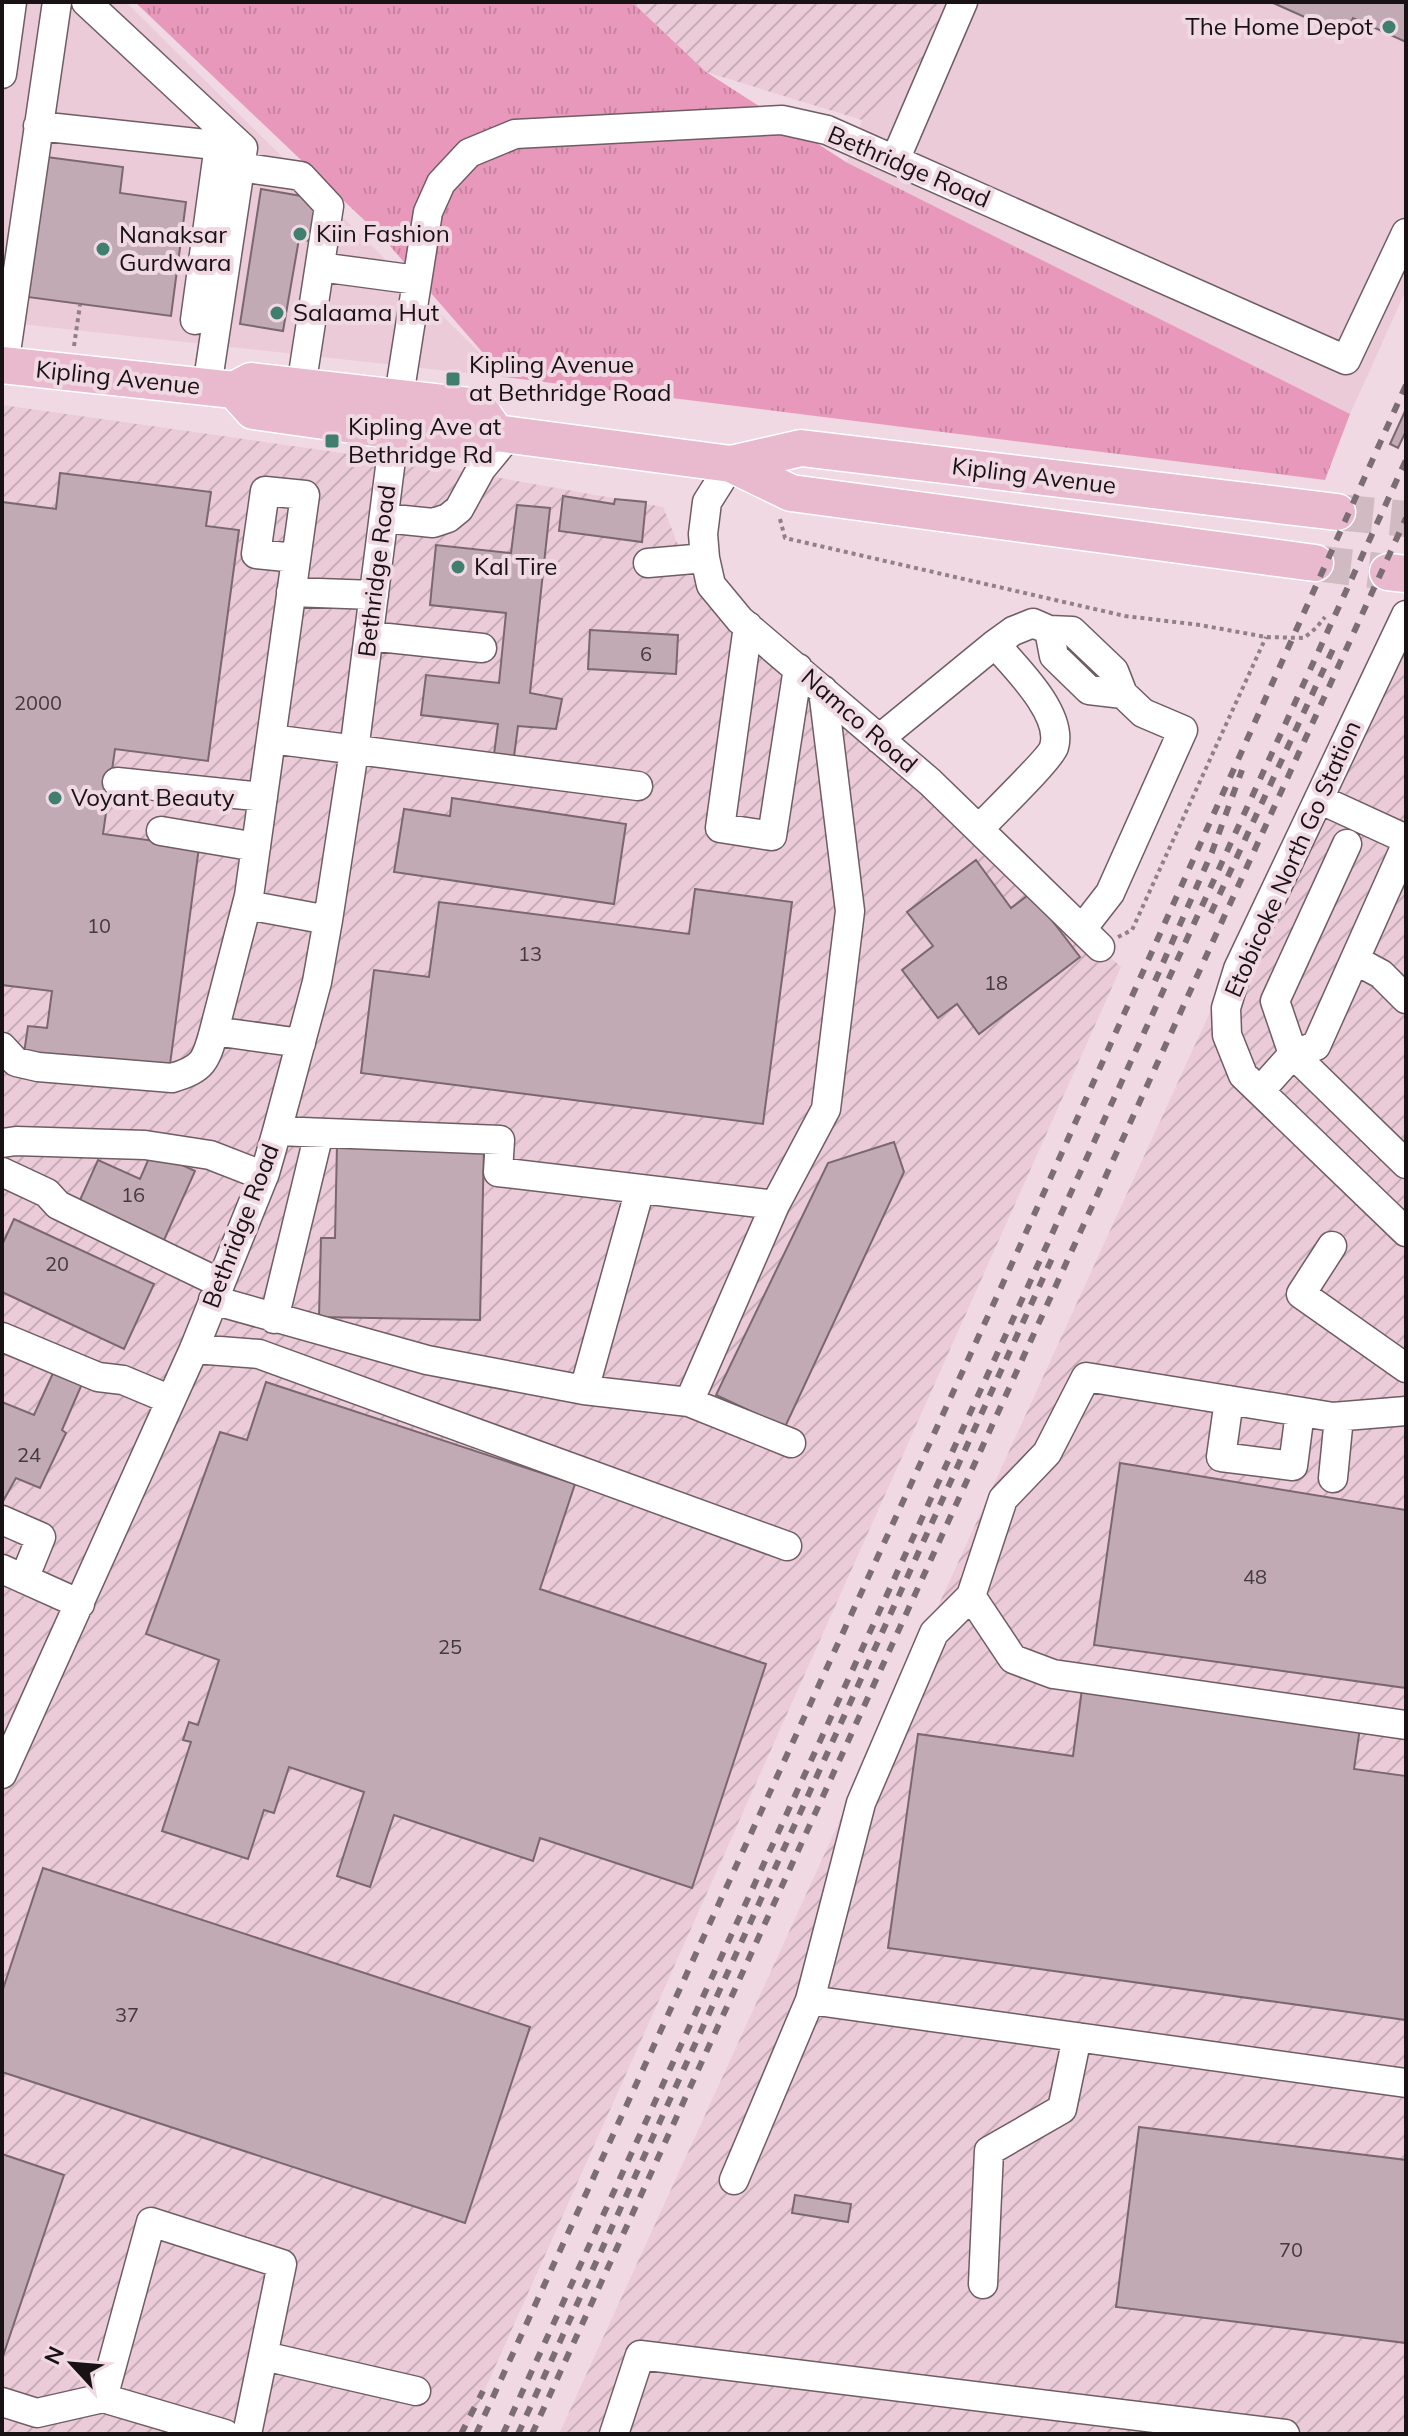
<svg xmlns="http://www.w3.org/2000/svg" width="1408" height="2436" font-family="Mulish,sans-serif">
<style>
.built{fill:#eacbd7}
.industrial{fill:url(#industrial-furrows)}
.grass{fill:url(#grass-tufts)}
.building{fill:#c1aab3;stroke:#7b676f;stroke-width:2}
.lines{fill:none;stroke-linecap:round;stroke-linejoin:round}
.major-tunnel{stroke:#d0bbc3;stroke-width:36;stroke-dasharray:36 18;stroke-linecap:butt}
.minor-casing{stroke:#705c64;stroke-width:31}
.major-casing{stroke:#fff;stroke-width:39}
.path{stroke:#918187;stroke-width:4;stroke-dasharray:4 4;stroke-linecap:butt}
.minor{stroke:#fff;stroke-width:28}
.major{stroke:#e9bace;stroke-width:36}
.rail{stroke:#7b6d73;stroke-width:6;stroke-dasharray:10 10;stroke-linecap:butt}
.poi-dot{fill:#407f6d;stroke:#f0d9e2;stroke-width:3}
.labels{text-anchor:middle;stroke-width:8;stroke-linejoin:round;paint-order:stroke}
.number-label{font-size:20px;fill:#43383c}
.poi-label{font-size:24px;fill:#191215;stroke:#f0d9e2;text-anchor:start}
.street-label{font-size:24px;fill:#191215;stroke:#f0d9e2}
</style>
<defs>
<pattern id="industrial-furrows" width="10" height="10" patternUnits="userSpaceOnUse" patternTransform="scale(2)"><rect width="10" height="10" fill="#eacbd7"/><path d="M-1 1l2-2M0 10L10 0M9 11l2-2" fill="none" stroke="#c8adb8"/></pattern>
<pattern id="grass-tufts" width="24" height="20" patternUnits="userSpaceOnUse" patternTransform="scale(2)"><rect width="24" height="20" fill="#e899bb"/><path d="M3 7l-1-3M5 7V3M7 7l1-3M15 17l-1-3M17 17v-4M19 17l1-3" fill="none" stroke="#c683a0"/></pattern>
</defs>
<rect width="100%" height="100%" fill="#f0d9e2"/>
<path class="built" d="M2 2H126L504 377 2 322Z
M950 2H1406V290L1350 414 847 162 862 120 915 87Z"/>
<path class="industrial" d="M632 2H950L915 87 862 120 706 72Z
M2 405 427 465 663 507 690 575 1121 967 465 2434H2Z
M1396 606 1406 608V2434H559Z"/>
<path class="grass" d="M135 2H632L706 72 846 162 1350 414 1325 480 504 377 383 238Z"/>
<path class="building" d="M1271 2H1406V42L1353 18 1345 35Z
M39 156 123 167 120 193 186 202 171 316 20 296Z
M261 189 307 197 316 205 310 241 299 239 283 331 240 324Z
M1406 409V431L1398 448 1390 444Z
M60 473 211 492 206 526 239 530 208 761 115 749 103 834 199 847 169 1072 24 1053 28 1026 47 1028 52 991 2 985V502L56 509Z
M563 496 614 504 615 499 646 502 642 542 559 531Z
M517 505 550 508 530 693 562 699 556 729 518 726 513 764 493 762 498 724 421 715 426 675 499 683 506 613 430 605 436 545 511 553Z
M590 630 678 635 676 674 588 669Z
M452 798 626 824 614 904 394 872 404 809 450 816Z
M976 860 1011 908 1031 893 1080 957 979 1034 957 1004 938 1018 902 970 933 946 907 912Z
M695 889 792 902 763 1124 361 1073 374 970 429 977 439 902 689 934Z
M894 1142 904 1172 785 1427 716 1395 828 1163Z
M337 1145 484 1147 480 1320 319 1317 321 1238H335Z
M152 1151 195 1171 160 1249 75 1211 98 1160 140 1179Z
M14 1219 154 1284 124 1349 2 1292V1245Z
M53 1373 82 1384 62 1430 66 1433 40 1488 16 1478 2 1503V1402L34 1415Z
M266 1382 575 1484 540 1589 766 1664 692 1888 540 1838 533 1861 394 1815 370 1887 337 1876 364 1792 289 1767 274 1813 264 1810 248 1859 162 1831 191 1742 183 1740 189 1722 198 1725 219 1660 146 1634 220 1432 247 1440Z
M1120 1463 1406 1510V1688L1094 1645Z
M1082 1689 1360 1728 1354 1769 1406 1776V2020L888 1948 918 1734 1073 1756Z
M43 1868 530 2027 465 2223 2 2072V1992Z
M1139 2127 1406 2160V2343L1116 2307Z
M2 2154 64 2175 2 2359Z
M795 2195 851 2204 848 2222 792 2213Z"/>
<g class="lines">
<path class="major-tunnel" d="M1337 512 1406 519
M1315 563 1388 572"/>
<defs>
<path id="minor" d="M86 2 243 148 207 387
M2 74 12 2
M38 126 243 148
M895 160 963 2
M240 167 301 176 329 206 301 387
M320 267 417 280
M195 320 219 145
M4 366 57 2
M731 464 707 502 703 534 705 558 711 585 740 620 930 782 1100 947
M384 518 433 523 448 518 459 509 481 469 509 435
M296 558 256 554 265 491 305 495 249 896 214 1031 301 1043
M648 563 705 558
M291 592 374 595
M1406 615 1238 969 1226 1008 1227 1035 1243 1075 1406 1232
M748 626 720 828 772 836 798 668
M1049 630 1072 631 1114 671 1123 694
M369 636 482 648
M271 739 638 786
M879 739 995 644 1013 631 1033 623 1049 630 1054 656 1089 690 1123 694 1143 713 1183 730 1110 893 1082 929
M117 782 263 797
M1319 799 1406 839
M979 829C991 816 1051 758 1054 747 1064 714 1015 667 995 644
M161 831 256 847
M1347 844 1275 1001 1293 1054 1406 1164
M247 905 328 920
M1355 960 1381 974 1406 999
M2 1047 16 1062 38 1067 172 1078C203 1069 206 1061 214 1031
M1260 1091 1293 1054 1316 1046 1406 845
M2 1143 16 1141 145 1145 210 1155 264 1176
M2 1172 47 1193 58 1205 220 1283
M775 1205 826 1109 850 911 823 690
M1332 1246 1301 1294 1406 1368
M213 1300 427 1360 584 1390 689 1402 775 1205 498 1172 500 1140 277 1131
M274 1319 319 1133
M2 1337 98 1377 123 1380 171 1400
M194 1349 259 1354 787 1546
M584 1390 640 1189
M1229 1400 1221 1457 1293 1466 1300 1412
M689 1402 791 1443
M1406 1411 1333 1417 1086 1377 1047 1453 1003 1499 971 1596 1013 1659 1053 1674 1406 1725
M1333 1478 1339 1417
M2 1520 41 1537 24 1579
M2 1569 80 1604
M971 1596 934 1633 861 1803 810 2000 1406 2083
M2 1774 194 1349 265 1173 277 1131 317 982 328 920 354 751 399 396 428 212 441 183 469 153 515 134 782 120 827 130 1346 360 1406 233
M734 2180 810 2000
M983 2284 989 2151 1062 2109 1077 2037
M264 2356 416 2391
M103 2398 151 2222 282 2264 247 2434
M2 2402 37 2413 103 2398 225 2434
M614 2434 640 2355 1285 2434"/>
<path id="major" d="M2 365 234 390 251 381 478 407 496 433
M234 390 253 411 473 442 496 433 731 464 791 493 1315 563
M731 464 801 448 1337 512
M1388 572 1406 574"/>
</defs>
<use href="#minor" class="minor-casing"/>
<use href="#major" class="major-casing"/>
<path class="path" d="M74 346 80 305
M780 519 785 538 1125 616 1200 625 1266 637 1304 638 1316 628 1325 617
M1118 937 1132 930 1266 637"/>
<use href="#minor" class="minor"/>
<use href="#major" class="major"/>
<path class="rail" d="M1211 913 1334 647
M1155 981 1212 852 1242 770
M461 2434 483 2391
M476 2434 1020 1246 1406 385
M503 2434 1406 460
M518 2434 1054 1254
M532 2434 1406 518"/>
</g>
<g class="poi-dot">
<circle cx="1389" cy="27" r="8"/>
<circle cx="300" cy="234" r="8"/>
<circle cx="103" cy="249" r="8"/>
<circle cx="277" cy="313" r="8"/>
<rect x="445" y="371" width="16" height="16" rx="4"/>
<rect x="324" y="433" width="16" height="16" rx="4"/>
<circle cx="458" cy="567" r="8"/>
<circle cx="55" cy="798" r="8"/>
</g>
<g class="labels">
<g class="number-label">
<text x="646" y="661">6</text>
<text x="38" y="710">2000</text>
<text x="99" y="933">10</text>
<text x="530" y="961">13</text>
<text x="996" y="990">18</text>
<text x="133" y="1202">16</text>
<text x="57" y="1271">20</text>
<text x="29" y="1462">24</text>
<text x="1255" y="1584">48</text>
<text x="450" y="1654">25</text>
<text x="127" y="2022">37</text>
<text x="1291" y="2257">70</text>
</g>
<g class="poi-label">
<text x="1373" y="35" text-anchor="end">The Home Depot</text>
<text x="316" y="242">Kiin Fashion</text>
<text x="119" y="243">Nanaksar<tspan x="119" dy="28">Gurdwara</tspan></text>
<text x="293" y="321">Salaama Hut</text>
<text x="469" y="373">Kipling Avenue<tspan x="469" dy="28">at Bethridge Road</tspan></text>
<text x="348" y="435">Kipling Ave at<tspan x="348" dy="28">Bethridge Rd</tspan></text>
<text x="474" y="575">Kal Tire</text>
<text x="71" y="806">Voyant Beauty</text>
</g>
<g class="street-label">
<text transform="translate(909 167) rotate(23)" y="8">Bethridge Road</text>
<text transform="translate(118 378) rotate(6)" y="8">Kipling Avenue</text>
<text transform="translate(1034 476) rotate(7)" y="8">Kipling Avenue</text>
<text transform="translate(377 571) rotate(-83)" y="8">Bethridge Road</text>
<text transform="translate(859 721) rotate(41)" y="8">Namco Road</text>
<text transform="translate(1293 859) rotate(-66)" y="8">Etobicoke North Go Station</text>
<text transform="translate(241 1226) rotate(-69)" y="8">Bethridge Road</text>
</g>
</g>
<rect width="1408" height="2436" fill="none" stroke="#191215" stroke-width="8"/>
<g transform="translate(72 2364) rotate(296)" stroke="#f0d9e2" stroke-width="6" paint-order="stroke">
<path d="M0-6L14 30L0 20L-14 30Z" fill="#191215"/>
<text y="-12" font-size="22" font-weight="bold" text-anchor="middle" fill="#191215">N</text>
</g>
</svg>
